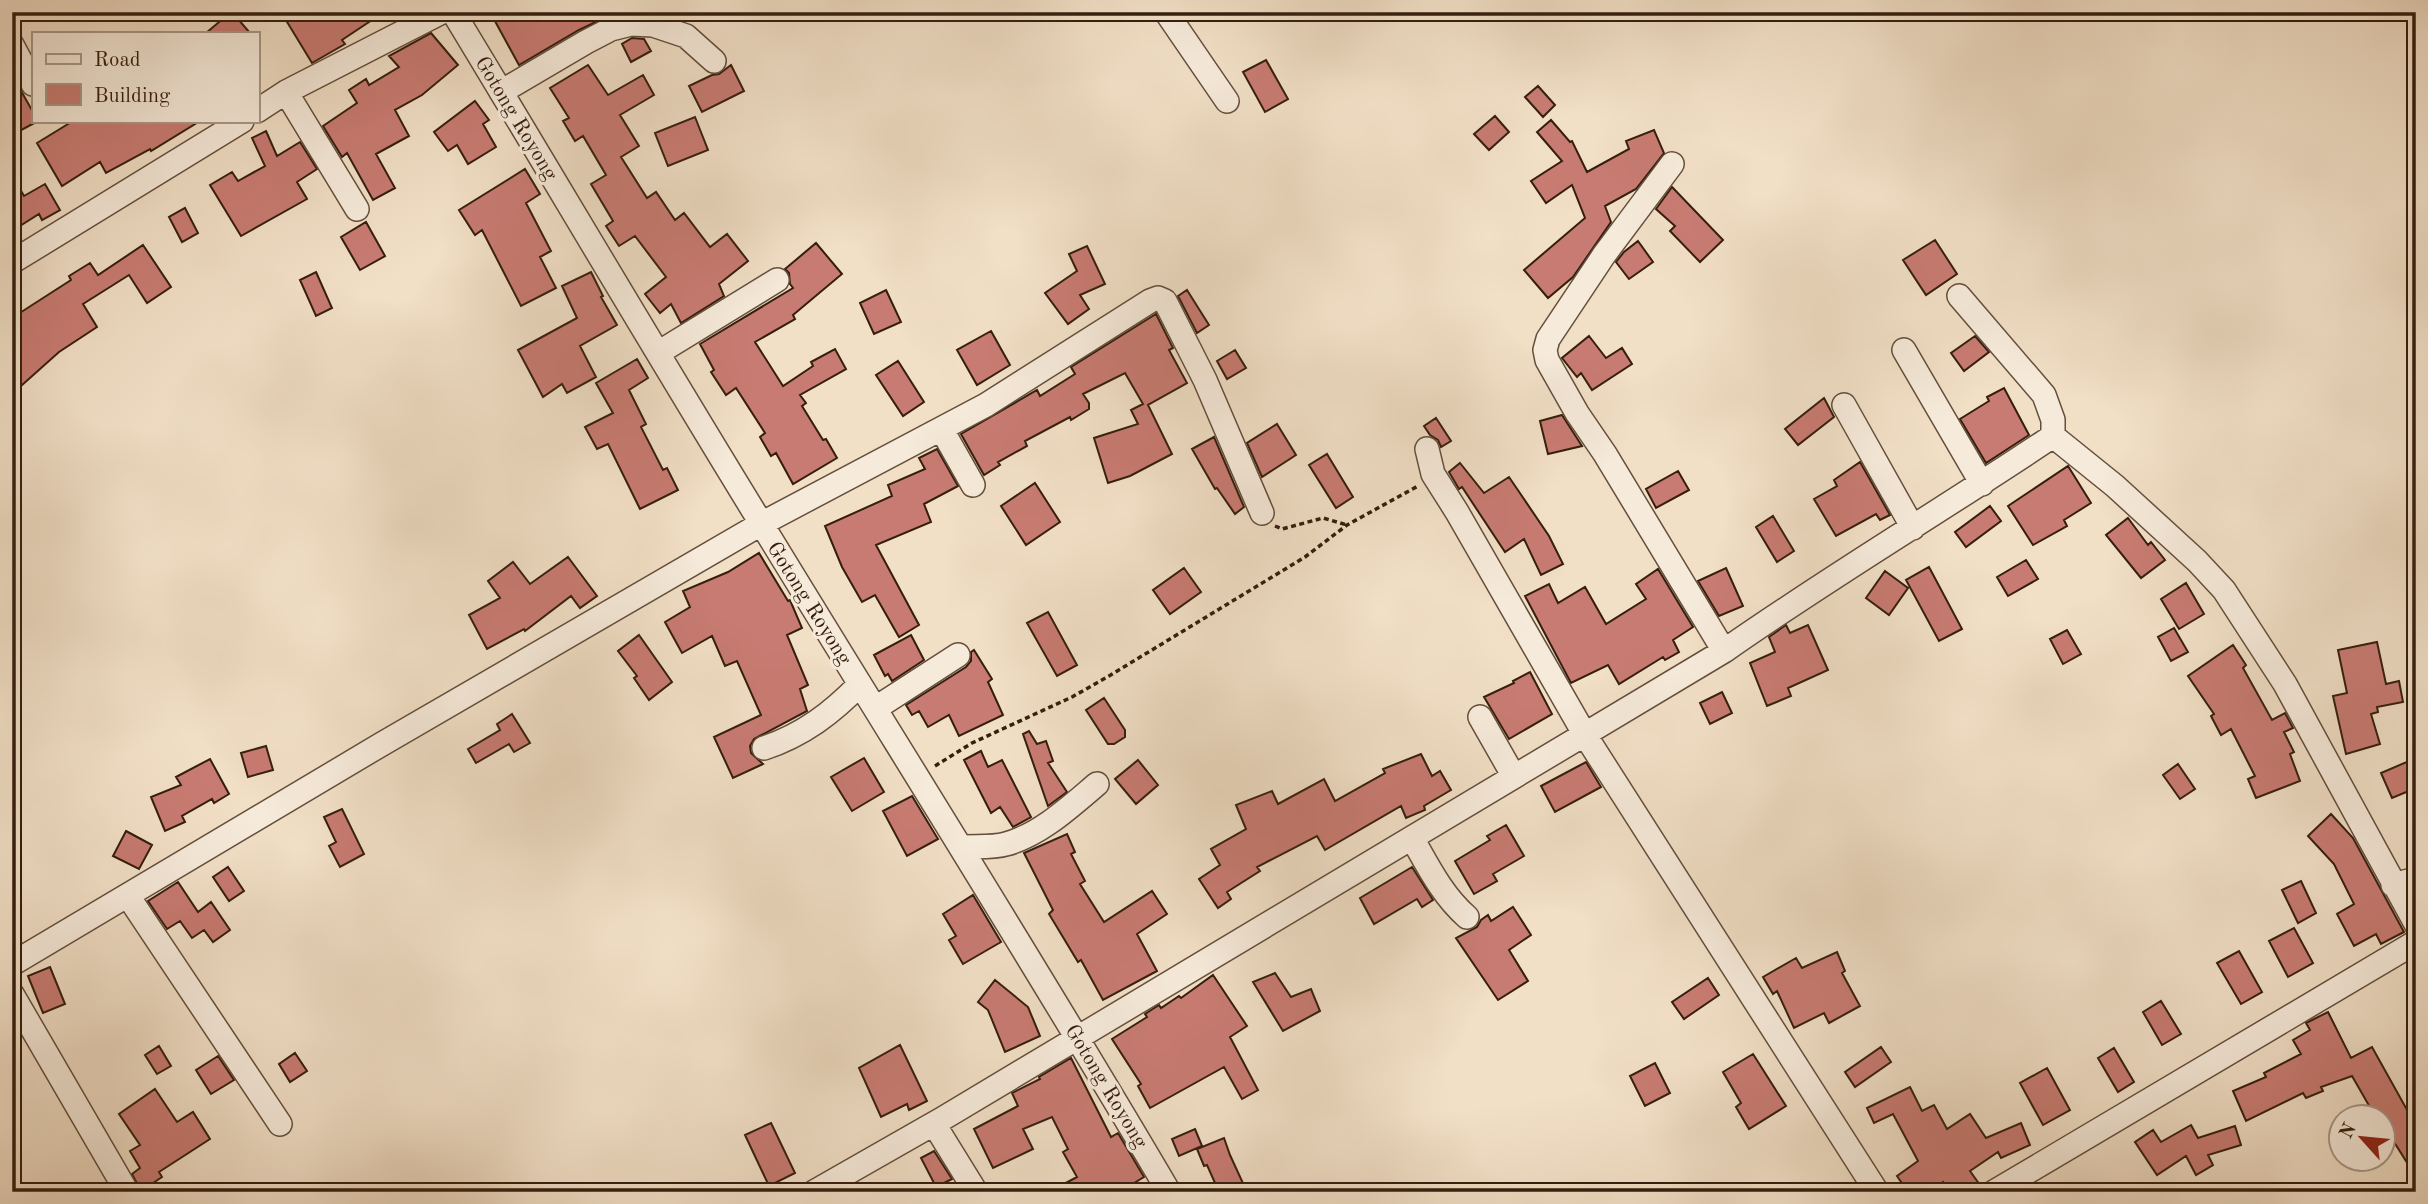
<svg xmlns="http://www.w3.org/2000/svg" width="2428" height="1204" font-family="'Old Standard TT',serif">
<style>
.building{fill:#c87b72;stroke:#351e0e;stroke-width:2}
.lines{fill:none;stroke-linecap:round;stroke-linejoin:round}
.minor-casing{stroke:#644e3c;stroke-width:26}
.path{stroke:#351e0e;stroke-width:3.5;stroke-dasharray:5 3.5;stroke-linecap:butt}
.minor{stroke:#f6eada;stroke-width:23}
.labels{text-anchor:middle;stroke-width:6;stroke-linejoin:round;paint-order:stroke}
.street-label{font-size:21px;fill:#351e0e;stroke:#f6eada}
</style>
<rect width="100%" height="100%" fill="#f1dfc6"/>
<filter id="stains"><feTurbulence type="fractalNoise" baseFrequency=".00286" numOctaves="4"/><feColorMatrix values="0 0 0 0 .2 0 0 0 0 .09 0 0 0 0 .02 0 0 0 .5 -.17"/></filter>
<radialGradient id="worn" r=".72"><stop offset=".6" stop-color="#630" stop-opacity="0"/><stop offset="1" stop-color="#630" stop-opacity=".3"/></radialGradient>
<path class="building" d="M232 12 250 33H206L231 12Z
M281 12H384L342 40 345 44 312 63Z
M490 12H617L579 30 519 65Z
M431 33 458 65 422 95 395 110 409 136 376 154 395 188 373 200 347 153 342 157 323 126 357 103 349 90 366 79 369 85 399 67 389 56Z
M632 38 644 39 651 51 631 62 622 44Z
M1266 60 1288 99 1265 112 1243 72Z
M588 65 608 95 643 75 654 95 620 115 639 146 621 157 647 198 656 192 675 220 684 213 710 247 727 234 748 261 719 284 724 296 681 323 671 304 660 313 645 294 666 277 635 236 619 246 606 226 613 221 591 184 606 175 583 136 575 141 563 121 569 118 550 88Z
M731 65 744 91 702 112 689 86 712 75 719 74Z
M12 75 33 112V121H38L12 135Z
M1538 86 1555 105 1543 117 1525 97Z
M475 101 489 120 483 124 496 147 468 164 457 145 448 151 434 132Z
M1495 116 1509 132 1489 150 1474 134Z
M695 117 708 150 668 166 655 133Z
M1551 120 1570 142 1572 141 1587 172 1629 149 1626 141 1654 130 1664 153 1636 189 1605 206 1611 222 1573 277 1548 298 1524 270 1585 218 1572 185 1546 203 1531 181 1562 161 1537 132Z
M73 121H200L151 151 150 149 106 173 100 162 62 186 37 143Z
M266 131 277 156 300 142 317 169 297 182 307 199 241 236 210 185 232 172 238 181 265 166 252 138Z
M525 169 540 194 526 203 551 251 540 257 556 288 521 306 482 230 475 235 459 210Z
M12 175 24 196 45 184 60 210 42 220 39 214 12 231Z
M1672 187 1723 240 1700 262 1670 231 1675 226 1656 209Z
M185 208 198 233 182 242 169 217Z
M366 222 385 256 360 270 341 237Z
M1935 240 1957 274 1926 295 1903 260Z
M1638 241 1653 262 1629 279 1616 262 1624 252Z
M816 243 842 274 793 315 795 319 755 342 783 386 813 366 811 362 835 349 846 369 800 395 806 403 802 406 823 440 826 439 837 458 793 484 776 453 771 456 760 437 765 433 736 388 726 395 711 372 714 370 700 344 793 288 790 284 789 273 785 269Z
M143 245 171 287 147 303 129 275 83 304 97 327 59 352 12 394V318L71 280 69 276 90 263 98 275Z
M1087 246 1105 284 1080 295 1089 309 1068 324 1045 293 1077 271 1069 254Z
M316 272 332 308 316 316 300 280Z
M591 272 603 296 601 297 617 325 580 346 596 377 567 393 562 384 543 397 518 350 577 318 562 286Z
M886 290 901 322 874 334 860 303Z
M1187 290 1209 325 1197 333 1178 296Z
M1156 314 1173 348 1169 350 1187 383 1148 405 1172 454 1130 476 1108 483 1094 438 1138 424 1131 410 1143 404 1125 373 1083 394 1089 403V409L1071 420 1070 417 1025 441 1027 446 998 462 1000 465 984 475 961 434 1037 390 1040 396 1075 374 1071 367Z
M991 331 1010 365 977 385 957 350Z
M1589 336 1606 358 1622 348 1632 364 1592 390 1581 373 1577 377 1562 358Z
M1975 336 1989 352 1964 371 1951 353Z
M1235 350 1246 368 1227 379 1217 361Z
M637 359 648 378 629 390 646 424 641 427 663 470 667 468 678 490 640 509 608 444 597 449 585 427 613 413 596 383Z
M898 361 924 402 903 416 876 375Z
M2004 388 2029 435 1986 463 1960 419 1989 401 1987 397Z
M1824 398 1834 417 1798 445 1785 429Z
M1562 415 1582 446 1548 454 1540 421Z
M1436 418 1451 441 1441 447 1438 440 1430 435 1424 426Z
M1277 424 1296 455 1262 477 1247 443Z
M1214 437 1244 507 1235 514 1217 488 1215 489 1192 449Z
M937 449 958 486 924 504 931 522 876 545 919 625 899 637 875 595 862 602 842 567 825 526 892 496 888 485 925 469 919 458Z
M1327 454 1353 497 1336 508 1309 465Z
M1860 462 1890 515 1880 520 1876 514 1836 536 1814 499 1837 486 1834 480Z
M1460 463 1484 493 1509 477 1549 536 1563 564 1541 575 1524 539 1505 552 1462 487 1459 489 1449 472Z
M2068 466 2091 503 2064 520 2067 526 2033 545 2008 506Z
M1678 471 1689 490 1656 508 1646 489Z
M1035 483 1060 522 1026 545 1001 506Z
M1990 506 2001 521 1966 547 1955 532Z
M1773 516 1794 551 1777 562 1756 527Z
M2128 518 2148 545 2151 542 2165 560 2141 578 2106 535Z
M759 553 788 601 790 600 802 628 787 635 808 685 800 689 807 711 754 739 750 746 751 753 763 764 733 778 714 737 761 715 737 661 725 666 712 636 682 653 665 622 690 607 683 591 728 572Z
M568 557 597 596 580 608 571 596 525 631 524 629 487 649 469 615 500 598 488 581 513 562 530 584Z
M2026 560 2038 579 2008 596 1997 577Z
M1929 567 1962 629 1939 641 1906 580Z
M1184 568 1201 592 1170 614 1153 590Z
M1726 568 1743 606 1719 616 1698 581Z
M1658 569 1693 627 1673 640 1679 652 1665 660 1663 657 1619 684 1608 665 1571 683 1525 596 1549 584 1558 603 1585 587 1606 624 1646 599 1636 584Z
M1885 571 1908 588 1889 615 1866 598Z
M2186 583 2204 614 2179 629 2161 599Z
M1048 612 1077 665 1057 676 1027 623Z
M1786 625 1790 633 1808 625 1828 670 1788 688 1791 696 1767 706 1750 663 1775 652 1769 637Z
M2174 628 2188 652 2171 661 2158 637Z
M2067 630 2081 654 2063 664 2050 639Z
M639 635 672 682 649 700 634 678 637 676 618 651Z
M911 635 924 660 892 681 888 674 885 676 874 655Z
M2377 642 2386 684 2399 681 2403 702 2377 707 2378 712 2371 714 2380 744 2346 754 2333 696 2347 693 2338 650Z
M2233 645 2246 665 2243 668 2272 720 2285 713 2293 728 2284 732 2294 752 2290 754 2300 781 2256 798 2248 779 2255 776 2231 729 2221 735 2211 716 2214 714 2188 676Z
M974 650 992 679 988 682 1003 715 959 736 949 715 928 727 919 711 912 715 906 705 966 667 971 661V652Z
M1530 672 1552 714 1509 739 1484 697 1514 683 1513 681Z
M1722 692 1732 713 1710 724 1700 703Z
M1104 698 1125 730V737L1114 744H1108L1086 710Z
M512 714 530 743 514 752 509 744 476 763 468 749 500 730 497 724Z
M1029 731 1037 744 1046 741 1053 761 1048 763 1067 792 1048 806 1023 734Z
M266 746 273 770 248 777 241 753Z
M981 751 988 767 1002 760 1031 817 1013 827 1000 807 991 813 964 760Z
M1421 754 1432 776 1440 771 1451 790 1424 806 1425 810 1406 818 1401 806 1325 850 1317 836 1257 867 1260 871 1227 892 1231 899 1218 908 1199 879 1220 865 1211 849 1246 829 1236 805 1272 791 1278 804 1324 779 1335 801 1385 773 1383 769Z
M864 758 884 792 852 811 831 777Z
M210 759 229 794 214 803 212 799 182 816 185 822 165 831 151 797 181 785 176 777Z
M1138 760 1158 785 1136 804 1115 779Z
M2409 761 2416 777V788L2392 798 2381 773Z
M1586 762 1601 787 1555 812 1541 786Z
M2178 764 2195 789 2180 799 2163 775Z
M912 796 938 839 907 856 883 811Z
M342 809 364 854 340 867 329 846 336 842 324 817Z
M2331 814 2353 838 2404 932 2381 944 2376 934 2354 946 2337 914 2354 904 2334 864 2308 836Z
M1506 825 1524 856 1493 874 1497 881 1474 894 1455 861 1490 840 1487 836Z
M126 831 152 845 139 869 113 856Z
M1067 834 1075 852 1071 854 1085 881 1080 884 1104 922 1152 891 1167 914 1137 934 1157 971 1103 1000 1081 960 1078 962 1049 914 1053 910 1024 853Z
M228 867 244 891 229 901 213 877Z
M1412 867 1433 900 1422 907 1417 899 1374 924 1360 898Z
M2301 881 2316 913 2298 923 2282 890Z
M178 882 198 912 211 902 230 930 213 942 204 930 192 938 180 921 167 929 148 901Z
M973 895 1001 942 963 964 949 940 956 936 943 914Z
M1513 907 1531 935 1509 950 1528 981 1498 1000 1456 938 1477 927 1481 920 1488 915 1491 921Z
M2294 928 2313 963 2288 977 2269 941Z
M2239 951 2262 992 2241 1004 2217 963Z
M1837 952 1845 971 1842 973 1860 1006 1829 1023 1824 1013 1794 1028 1777 991 1773 994 1763 977 1796 958 1802 968Z
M50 967 65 1004 43 1013 28 976Z
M1275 973 1291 997 1311 989 1320 1011 1283 1031 1253 982Z
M1213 975 1247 1026 1230 1037 1258 1090 1242 1099 1224 1067 1150 1108 1138 1086 1141 1084 1112 1039 1147 1017 1145 1014 1159 1005 1161 1008 1179 996 1181 998Z
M1708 978 1719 995 1684 1019 1672 1002Z
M995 980 1028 1007 1040 1036 1005 1052 988 1010 978 1002Z
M2161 1001 2181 1034 2162 1045 2143 1012Z
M2328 1012 2351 1058 2372 1047 2416 1126V1177L2389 1134 2383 1138V1116H2375L2352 1076 2321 1087 2323 1091 2306 1098 2303 1093 2246 1121 2233 1091 2266 1077 2264 1073 2301 1054 2293 1040 2310 1030 2306 1023Z
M900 1045 927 1101 909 1110 907 1104 881 1117 859 1068Z
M159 1046 171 1066 157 1074 145 1055Z
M1881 1047 1891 1062 1855 1087 1845 1072Z
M2114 1048 2134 1082 2118 1092 2098 1058Z
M295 1053 307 1071 290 1082 279 1064Z
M1753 1054 1786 1106 1749 1129 1736 1107 1741 1103 1723 1072Z
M218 1056 234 1080 211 1094 196 1070Z
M1071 1058 1111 1137 1118 1133 1144 1177 1129 1186 1128 1184 1113 1192H1049L1077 1177 1063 1152 1068 1149 1052 1117 1023 1129 1033 1149 993 1168 974 1129 1018 1106 1012 1093 1040 1079 1039 1077Z
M1655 1063 1670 1093 1645 1106 1630 1076Z
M2047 1068 2070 1110 2043 1125 2020 1083Z
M1910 1087 1922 1111 1934 1105 1947 1129 1970 1114 1986 1138 2021 1123 2030 1145 2001 1158 1998 1152 1970 1171 1980 1185 1971 1192H1949L1943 1182 1930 1192H1908L1897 1176 1918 1161 1893 1114 1874 1123 1867 1108Z
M155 1089 177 1122 193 1112 210 1139 159 1172 162 1177 141 1191 132 1174 140 1168 130 1151 140 1145 119 1114Z
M771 1123 795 1173 769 1186 745 1135Z
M2191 1125 2198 1138 2235 1126 2241 1145 2208 1155 2213 1165 2196 1175 2186 1156 2157 1175 2135 1142 2153 1130 2161 1142Z
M1195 1129 1202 1146 1179 1156 1172 1139Z
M1224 1138 1230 1155 1247 1192H1219L1207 1165 1204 1166 1197 1149Z
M934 1151 952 1179 936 1187 921 1158Z"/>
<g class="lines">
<defs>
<path id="minor" d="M453 12C556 182 657 354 761 523 897 746 1037 967 1169 1192
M1166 12 1227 101
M12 45 33 84
M286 92 357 209
M501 92 586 42 611 29 631 24 653 25 686 36 714 61
M257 111 286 92 442 12
M1672 164 1604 255 1548 339 1545 350 1547 360 1577 413 1605 454 1724 651
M12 262 242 121
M1959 296 2044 395 2053 420V436
M1904 350 1982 484
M658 353 777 280
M1844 405 1913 528
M942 430 973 485
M1427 449 1433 474 1457 512 1585 735 1877 1192
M876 708 958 655
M1480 717 1513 775
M764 748C803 735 832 713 860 684
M1412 838C1428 866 1442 895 1467 917
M962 847C976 846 992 848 1006 844 1040 835 1071 806 1097 784
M2393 885 2416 879
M128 896 280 1124
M12 964 382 744 761 524 986 405 1150 301 1158 298 1165 301 1205 380 1262 513
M12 994 127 1192
M934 1124 976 1192
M814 1192 942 1119 1724 651C1831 576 1944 509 2053 436L2115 486 2197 561 2224 590 2285 684 2416 924
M1994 1192 2416 942"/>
</defs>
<use href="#minor" class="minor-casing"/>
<path class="path" d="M1275 526 1282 529 1323 518 1347 525
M935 766 972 743 1072 697 1109 676 1305 557 1347 525 1418 486"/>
<use href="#minor" class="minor"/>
</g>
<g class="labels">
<g class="street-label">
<text transform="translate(517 118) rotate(59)" y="7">Gotong Royong</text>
<text transform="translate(810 603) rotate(58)" y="7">Gotong Royong</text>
<text transform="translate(1107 1086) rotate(59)" y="7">Gotong Royong</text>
</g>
</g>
<rect width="2428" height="1204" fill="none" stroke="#f1dfc6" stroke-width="42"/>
<rect x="14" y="14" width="2400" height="1176" fill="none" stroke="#351e0e" stroke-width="3.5"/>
<rect x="21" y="21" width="2386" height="1162" fill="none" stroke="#351e0e" stroke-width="2"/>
<rect x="32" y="32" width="228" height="91" fill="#f6eada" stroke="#a99888" stroke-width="2"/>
<rect x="46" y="54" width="35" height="10" fill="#f6eada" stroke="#a99888" stroke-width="2"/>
<text x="94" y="66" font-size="21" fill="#351e0e">Road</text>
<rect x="46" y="84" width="35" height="21" fill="#c87b72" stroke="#a99888" stroke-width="2"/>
<text x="94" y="102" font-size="21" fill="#351e0e">Building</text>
<g transform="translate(2362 1138) rotate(297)"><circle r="33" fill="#f6eada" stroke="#a99888" stroke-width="2"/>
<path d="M0-5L12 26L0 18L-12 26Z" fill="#8f2418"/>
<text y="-10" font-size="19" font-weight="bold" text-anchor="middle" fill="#351e0e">N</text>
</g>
<rect width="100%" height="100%" filter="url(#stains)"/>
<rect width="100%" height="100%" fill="url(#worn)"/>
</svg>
